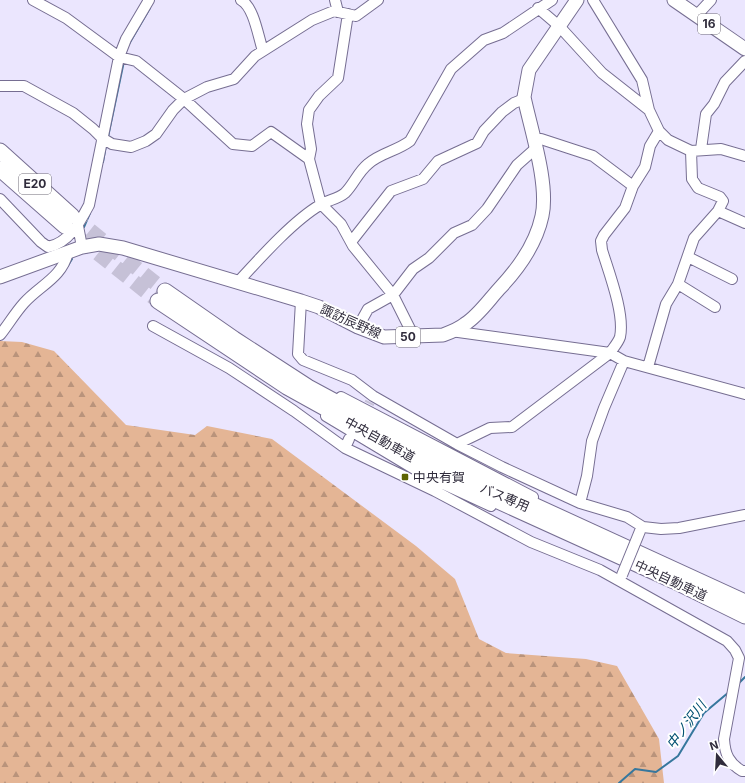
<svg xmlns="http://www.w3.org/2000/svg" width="745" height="783" font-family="Inter,'Noto Sans JP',sans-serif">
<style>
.forest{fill:url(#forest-firs)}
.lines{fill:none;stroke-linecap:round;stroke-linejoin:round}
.stream{stroke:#36779d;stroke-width:2}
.minor-tunnel{stroke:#c6c1d7;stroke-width:10;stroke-dasharray:10 5;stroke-linecap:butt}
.highway-tunnel{stroke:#c6c1d7;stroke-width:15;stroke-dasharray:15 8;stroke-linecap:butt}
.minor-casing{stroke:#766e92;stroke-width:12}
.major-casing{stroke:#766e92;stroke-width:15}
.highway-casing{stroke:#766e92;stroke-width:17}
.minor{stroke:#fff;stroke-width:10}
.major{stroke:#fff;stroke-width:13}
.highway{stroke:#fff;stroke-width:15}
.minor-bridge-casing{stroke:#766e92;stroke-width:12;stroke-linecap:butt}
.minor-bridge{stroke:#fff;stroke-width:10}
.poi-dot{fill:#5d6402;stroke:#fff;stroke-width:1.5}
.labels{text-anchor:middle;stroke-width:4;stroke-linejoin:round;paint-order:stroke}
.shield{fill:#fff;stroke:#6e6b76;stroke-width:1}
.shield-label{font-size:12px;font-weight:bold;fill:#302c3c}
.street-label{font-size:13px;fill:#302c3c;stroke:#fff}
.poi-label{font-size:13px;fill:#302c3c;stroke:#fff;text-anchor:start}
.water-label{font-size:14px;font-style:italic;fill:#005071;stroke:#fff}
</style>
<defs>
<pattern id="forest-firs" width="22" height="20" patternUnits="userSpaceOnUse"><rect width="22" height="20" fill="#e4b595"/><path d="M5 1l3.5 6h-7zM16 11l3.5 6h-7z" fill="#b9937b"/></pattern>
</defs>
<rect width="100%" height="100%" fill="#ebe6fe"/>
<path class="forest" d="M0 341 22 342 54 351 126 425 195 435 207 426 272 439 416 546 455 579 479 639 506 653 586 659 617 666 659 739 664 783H0Z"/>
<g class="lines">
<path class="stream" d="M129 44 150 8
M108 137 124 61
M103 162 106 145
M84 227 90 213
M67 267 72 259
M738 684 745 677
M619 783 635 769 656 772 678 756 704 713 729 692"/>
<path class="minor-tunnel" d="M362 417 370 402"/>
<path class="highway-tunnel" d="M72 216 165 291
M80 239 158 301"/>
<defs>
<path id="minor" d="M33 0 66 18 119 57 136 61 184 99 233 144 252 146 271 132 309 159
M241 0C254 7 258 36 263 51
M335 0 338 12
M593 0 642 80 649 110 659 131 668 140 691 151 721 149 745 156
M538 8 559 26 602 73 649 110
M348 14 338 78 319 96 309 110 307 124 311 149 309 159 321 204 341 224 353 246 393 295 414 337
M697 15 711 0
M0 86H24L73 113 93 129 102 138 112 144 131 147 146 141 156 134 173 110 184 99 207 87 234 79 255 56 312 20 334 11 356 16 378 0
M533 139H541L593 156 633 186
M701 149 706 114 714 104 725 82 745 61
M0 199 41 242 48 247C69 243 80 222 89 205L119 57 126 39 149 0
M718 211 745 223
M78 226 82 247
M351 242 391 191 423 179 438 161 477 143 484 131 502 112 514 103 524 99
M688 257 732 279
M238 282C260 258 293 221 320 205 328 200 338 199 345 193 354 184 358 172 368 164 380 153 397 151 410 141L451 69 484 40 503 33 552 0
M678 284 715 307
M301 301 298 354 303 360 352 380 373 396 457 444 502 467 580 503 627 517 643 527 661 529 679 528 745 515
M153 326 229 368 294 411 345 448
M358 327 368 309 393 295 413 269 429 258 454 233 472 225 487 209 517 165 535 149
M451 331 610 353 624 361 745 394
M0 335C8 325 15 313 24 303 40 285 62 278 68 252
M648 367 666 304 678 284 694 238 718 211 723 201 720 197 698 188 692 179 691 151
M341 397 533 497
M326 416 426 476 491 506
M349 439 345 448 435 491 531 542 600 570 727 641 735 650 739 658 724 739C725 755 729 763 742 771H745
M457 444 490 428 512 427 610 353C613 348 618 343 620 337 625 314 609 273 602 250L601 241 604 235 625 208 633 186 645 167 650 146 659 131
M580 503 587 476 592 441 604 408 624 361"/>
<path id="major" d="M674 0 745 49
M0 277 82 247 99 244 123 248 301 301 319 307 358 327 384 337 443 335C451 332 459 329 465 324 478 316 489 300 499 289 518 269 536 244 542 216 549 184 531 130 524 97L529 70 577 0"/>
<path id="highway" d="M0 151 72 216
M0 169 65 226
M165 291 234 339 308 387 423 449 505 492 745 602
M158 301 287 387 406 453 487 496 674 581 745 616"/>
</defs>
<use href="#minor" class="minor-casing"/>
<use href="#major" class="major-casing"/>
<use href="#highway" class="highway-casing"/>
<use href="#minor" class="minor"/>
<use href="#major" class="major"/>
<use href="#highway" class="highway"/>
<defs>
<path id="minor-bridge" d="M622 575 640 531"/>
</defs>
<use href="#minor-bridge" class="minor-bridge-casing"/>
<use href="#minor-bridge" class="minor-bridge"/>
</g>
<rect class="poi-dot" x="401" y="473" width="8" height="8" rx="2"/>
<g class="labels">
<g class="shield">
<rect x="698" y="14" width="22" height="20" rx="3"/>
<rect x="19" y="174" width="32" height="20" rx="3"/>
<rect x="396" y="327" width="24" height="20" rx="3"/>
</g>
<g class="shield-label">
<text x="709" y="28">16</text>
<text x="35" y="188">E20</text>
<text x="408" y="341">50</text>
</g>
<g class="street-label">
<text transform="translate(351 321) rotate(24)" y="5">諏訪辰野線</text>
<text transform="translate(380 439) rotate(29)" y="5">中央自動車道</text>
<text transform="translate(505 497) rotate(23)" y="5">バス専用</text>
<text transform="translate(671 580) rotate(25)" y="5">中央自動車道</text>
</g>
<g class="poi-label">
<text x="413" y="482">中央有賀</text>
</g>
<g class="water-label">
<text transform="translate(686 725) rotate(-53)" y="5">中ノ沢川</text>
</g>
</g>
<g transform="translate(717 755) rotate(342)" stroke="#ffffff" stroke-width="3" paint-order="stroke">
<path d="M0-3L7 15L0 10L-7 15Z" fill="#302c3c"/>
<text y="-6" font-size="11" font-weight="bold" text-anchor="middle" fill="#302c3c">N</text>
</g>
</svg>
